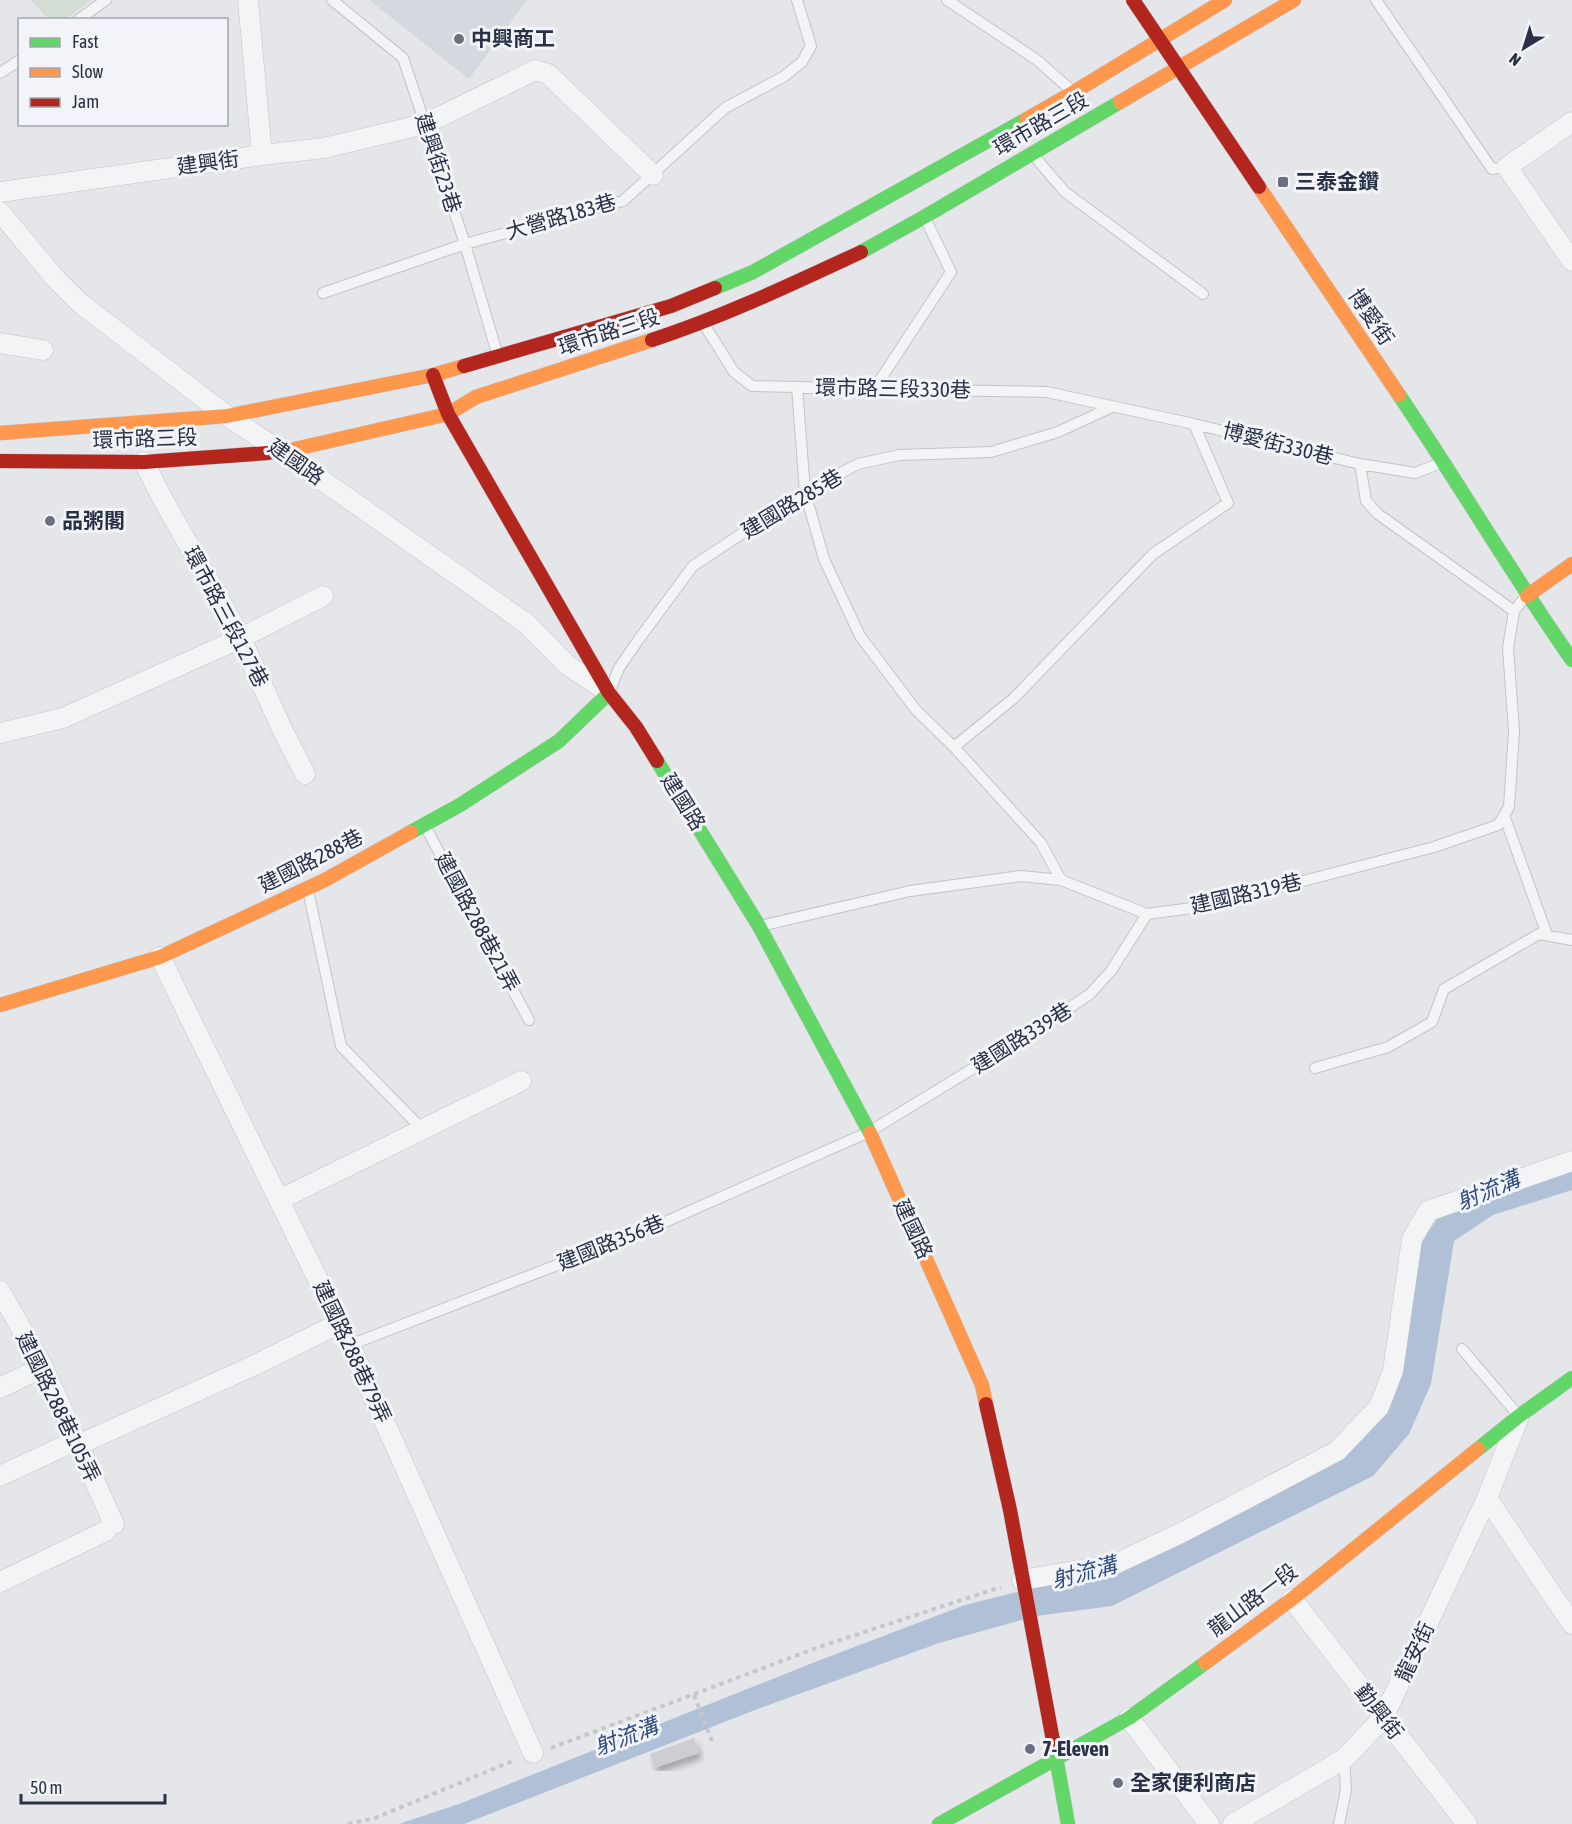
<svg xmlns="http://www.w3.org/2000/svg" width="1572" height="1824" font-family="'Asap Condensed','Noto Sans TC',sans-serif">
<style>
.built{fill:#d4d9e0}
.green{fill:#d4ddd4}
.water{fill:#b0c1d7}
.building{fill:#ccced2;filter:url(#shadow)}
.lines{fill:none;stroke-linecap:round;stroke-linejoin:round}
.lane-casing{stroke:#c2c4c8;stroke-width:12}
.street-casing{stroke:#c2c4c8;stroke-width:21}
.fast-casing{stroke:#c2c4c8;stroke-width:15}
.slow-casing{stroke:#c2c4c8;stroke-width:15}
.jam-casing{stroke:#c2c4c8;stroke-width:15}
.path{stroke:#c5c7cc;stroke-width:4;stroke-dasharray:4.5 4.5;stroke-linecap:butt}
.lane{stroke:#f3f4f6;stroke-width:10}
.street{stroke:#f3f4f6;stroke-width:20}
.fast{stroke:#63d668;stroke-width:14}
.slow{stroke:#ff974d;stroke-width:14}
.jam{stroke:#b3261e;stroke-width:14}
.poi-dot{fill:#6a707f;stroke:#f2f4f9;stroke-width:2}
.labels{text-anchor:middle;stroke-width:6;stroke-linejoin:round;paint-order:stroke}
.poi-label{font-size:21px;font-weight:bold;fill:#283145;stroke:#f2f4f9;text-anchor:start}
.street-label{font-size:21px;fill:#283145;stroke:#f2f4f9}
.water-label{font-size:22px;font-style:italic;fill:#2e4d7e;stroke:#f2f4f9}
</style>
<defs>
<filter id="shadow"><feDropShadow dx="3.5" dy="6" stdDeviation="3" flood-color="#0004"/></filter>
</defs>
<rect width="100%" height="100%" fill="#e4e6ea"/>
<path class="built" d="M369 0H527L469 79Z"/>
<path class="green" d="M31 0H92L65 19H48Z"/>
<path class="water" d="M1572 1171V1190L1493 1215 1454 1241 1431 1384 1409 1434 1373 1476 1112 1606 1036 1616 939 1643 755 1710 464 1824H399L459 1804 815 1662 965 1605 1142 1561 1339 1457 1364 1438 1395 1393 1421 1242 1437 1219Z"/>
<path class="building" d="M694 1738 699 1753 654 1768 650 1754Z"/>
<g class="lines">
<defs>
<path id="lane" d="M332 0 403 58 465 244 497 353
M947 0 1037 60 1071 90
M1376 0 1492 169 1507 167
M78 20 106 0
M0 73 20 60
M1034 156 1065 192 1203 294
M323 293 465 244 623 201 725 108 783 77 802 62 811 46 797 0
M705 326 734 372 752 386 1047 392 1194 424 1360 464 1415 473 1443 462
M797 387 805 492 824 559 860 636 916 710 954 747 1041 843 1061 880
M874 389 951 272 926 220
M1360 464 1366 501 1378 514 1514 611
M611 688 619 668 639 639 693 566 805 492 858 464 899 455 991 452 1058 432 1112 407
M954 747 1014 698 1153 554 1228 503 1194 424
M1504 815 1547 935
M424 824 529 1020
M308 890 341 1046 422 1129
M760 926 910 891 1021 876 1061 880 1147 914 1207 906 1434 847 1498 825 1509 807 1514 731 1508 648 1514 611 1526 596
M1315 1068 1388 1047 1432 1022 1444 989 1539 934 1572 940
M350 1345 640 1233 869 1132 1039 1028 1090 994 1111 971 1147 914
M1462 1349 1518 1415
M1339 1824 1346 1790 1344 1759"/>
<path id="street" d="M1572 122 1507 167 1572 261
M262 155 324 148 425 124 535 70 548 74 653 175
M0 192 262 155 248 0
M0 212 55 278 80 303 227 416 282 452 527 624 567 665 605 690
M0 343 43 350
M144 462 161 496 241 638 282 729 305 774
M0 733 63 718 241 638 323 596
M160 957 350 1345 533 1753
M279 1200 521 1081
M0 1291 43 1367 114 1524
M0 1388 43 1367
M78 1445 255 1365 340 1323
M0 1476 62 1447
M1487 1498 1572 1624
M1022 1580 1115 1564 1181 1533 1337 1451 1379 1407 1393 1371 1412 1239 1428 1211 1572 1161
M0 1582 106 1531
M1292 1599 1467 1824
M1129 1718 1209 1824
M1233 1824 1344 1759 1383 1718 1487 1498 1518 1419"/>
<path id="fast" d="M861 252 924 217 1120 102
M715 288 753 272 1027 119
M1399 395C1458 482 1511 573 1572 660
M657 761 759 926 870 1133
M411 832 460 805 559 741 609 693
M1478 1449 1519 1416 1572 1378
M1054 1746 1068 1824
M939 1824 1129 1718 1205 1663"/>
<path id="slow" d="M1120 102 1294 0
M1027 119 1074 92 1225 0
M1259 187 1399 395
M0 433 227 416 433 375 464 366
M268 453 282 452 448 414 476 397 652 340
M1527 596 1572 564
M0 1005 160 957 325 880 411 832
M870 1133 982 1385 986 1404
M1205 1663 1292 1599 1478 1449"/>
<path id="jam" d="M1133 0 1259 187
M652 340C725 316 792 284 861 252
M464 366 671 306 715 288
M433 375 448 414 609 693 636 727 657 761
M0 461 144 462 268 453
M986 1404 1010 1510 1054 1746"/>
</defs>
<use href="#lane" class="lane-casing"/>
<use href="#street" class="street-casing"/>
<use href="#fast" class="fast-casing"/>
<use href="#slow" class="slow-casing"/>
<use href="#jam" class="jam-casing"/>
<path class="path" d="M694 1695 713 1744
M551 1748 819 1647 1001 1587
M348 1824 375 1818 515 1760"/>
<use href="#lane" class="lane"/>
<use href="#street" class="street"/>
<use href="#fast" class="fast"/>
<use href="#slow" class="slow"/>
<use href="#jam" class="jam"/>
</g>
<g class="poi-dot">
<circle cx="459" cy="39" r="6"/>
<rect x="1277" y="176" width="12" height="12" rx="3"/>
<circle cx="50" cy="521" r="6"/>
<circle cx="1030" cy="1749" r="6"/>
<circle cx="1118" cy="1783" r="6"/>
</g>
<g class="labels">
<g class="poi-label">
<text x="471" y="46">中興商工</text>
<text x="1295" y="189">三泰金鑽</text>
<text x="62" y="528">品粥閣</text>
<text x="1042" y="1756">7-Eleven</text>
<text x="1130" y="1790">全家便利商店</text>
</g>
<g class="street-label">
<text transform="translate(1041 124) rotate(-30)" y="7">環市路三段</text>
<text transform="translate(208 163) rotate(-8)" y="7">建興街</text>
<text transform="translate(438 163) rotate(72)" y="7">建興街23巷</text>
<text transform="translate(561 217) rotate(-16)" y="7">大營路183巷</text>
<text transform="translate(1371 317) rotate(56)" y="7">博愛街</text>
<text transform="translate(609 332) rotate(-18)" y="7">環市路三段</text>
<text transform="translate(893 389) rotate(1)" y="7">環市路三段330巷</text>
<text transform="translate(145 439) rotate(-2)" y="7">環市路三段</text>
<text transform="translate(1278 444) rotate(14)" y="7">博愛街330巷</text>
<text transform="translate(296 462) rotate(35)" y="7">建國路</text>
<text transform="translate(792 504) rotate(-31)" y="7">建國路285巷</text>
<text transform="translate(226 617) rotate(62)" y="7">環市路三段127巷</text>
<text transform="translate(683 802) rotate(58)" y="7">建國路</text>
<text transform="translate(311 861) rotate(-27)" y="7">建國路288巷</text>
<text transform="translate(1246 894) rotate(-13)" y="7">建國路319巷</text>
<text transform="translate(477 922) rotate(62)" y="7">建國路288巷21弄</text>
<text transform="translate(1022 1038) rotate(-32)" y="7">建國路339巷</text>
<text transform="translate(913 1229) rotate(65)" y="7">建國路</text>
<text transform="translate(611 1243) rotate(-22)" y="7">建國路356巷</text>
<text transform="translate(352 1352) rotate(65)" y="7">建國路288巷79弄</text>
<text transform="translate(58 1407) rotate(64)" y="7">建國路288巷105弄</text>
<text transform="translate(1253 1600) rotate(-37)" y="7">龍山路一段</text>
<text transform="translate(1415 1652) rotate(-65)" y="7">龍安街</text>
<text transform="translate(1379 1712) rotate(52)" y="7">勤興街</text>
</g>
<g class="water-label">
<text transform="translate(1488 1190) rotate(-23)" y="8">射流溝</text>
<text transform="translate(1084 1572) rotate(-15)" y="8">射流溝</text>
<text transform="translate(626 1736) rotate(-21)" y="8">射流溝</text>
</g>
</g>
<rect x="18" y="18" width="210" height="108" fill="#f2f4f9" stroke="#a1a6b1" stroke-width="1.5"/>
<rect x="30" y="38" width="30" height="9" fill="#63d668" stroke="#a1a6b1" stroke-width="1.5"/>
<text x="72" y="48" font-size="18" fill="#283145">Fast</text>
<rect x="30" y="68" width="30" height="9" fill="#ff974d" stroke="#a1a6b1" stroke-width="1.5"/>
<text x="72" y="78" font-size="18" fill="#283145">Slow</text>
<rect x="30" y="98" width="30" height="9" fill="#b3261e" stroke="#a1a6b1" stroke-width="1.5"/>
<text x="72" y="108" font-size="18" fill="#283145">Jam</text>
<g transform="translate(1524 48) rotate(218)" stroke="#f2f4f9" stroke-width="4.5" paint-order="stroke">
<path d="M0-4.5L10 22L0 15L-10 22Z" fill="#283145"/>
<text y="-9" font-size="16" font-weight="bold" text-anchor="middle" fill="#283145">N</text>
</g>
<path d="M21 1794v9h144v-9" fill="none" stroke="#283145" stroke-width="3"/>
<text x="30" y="1794" font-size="18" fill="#283145" stroke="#f2f4f9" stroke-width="4.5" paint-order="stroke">50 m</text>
</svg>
